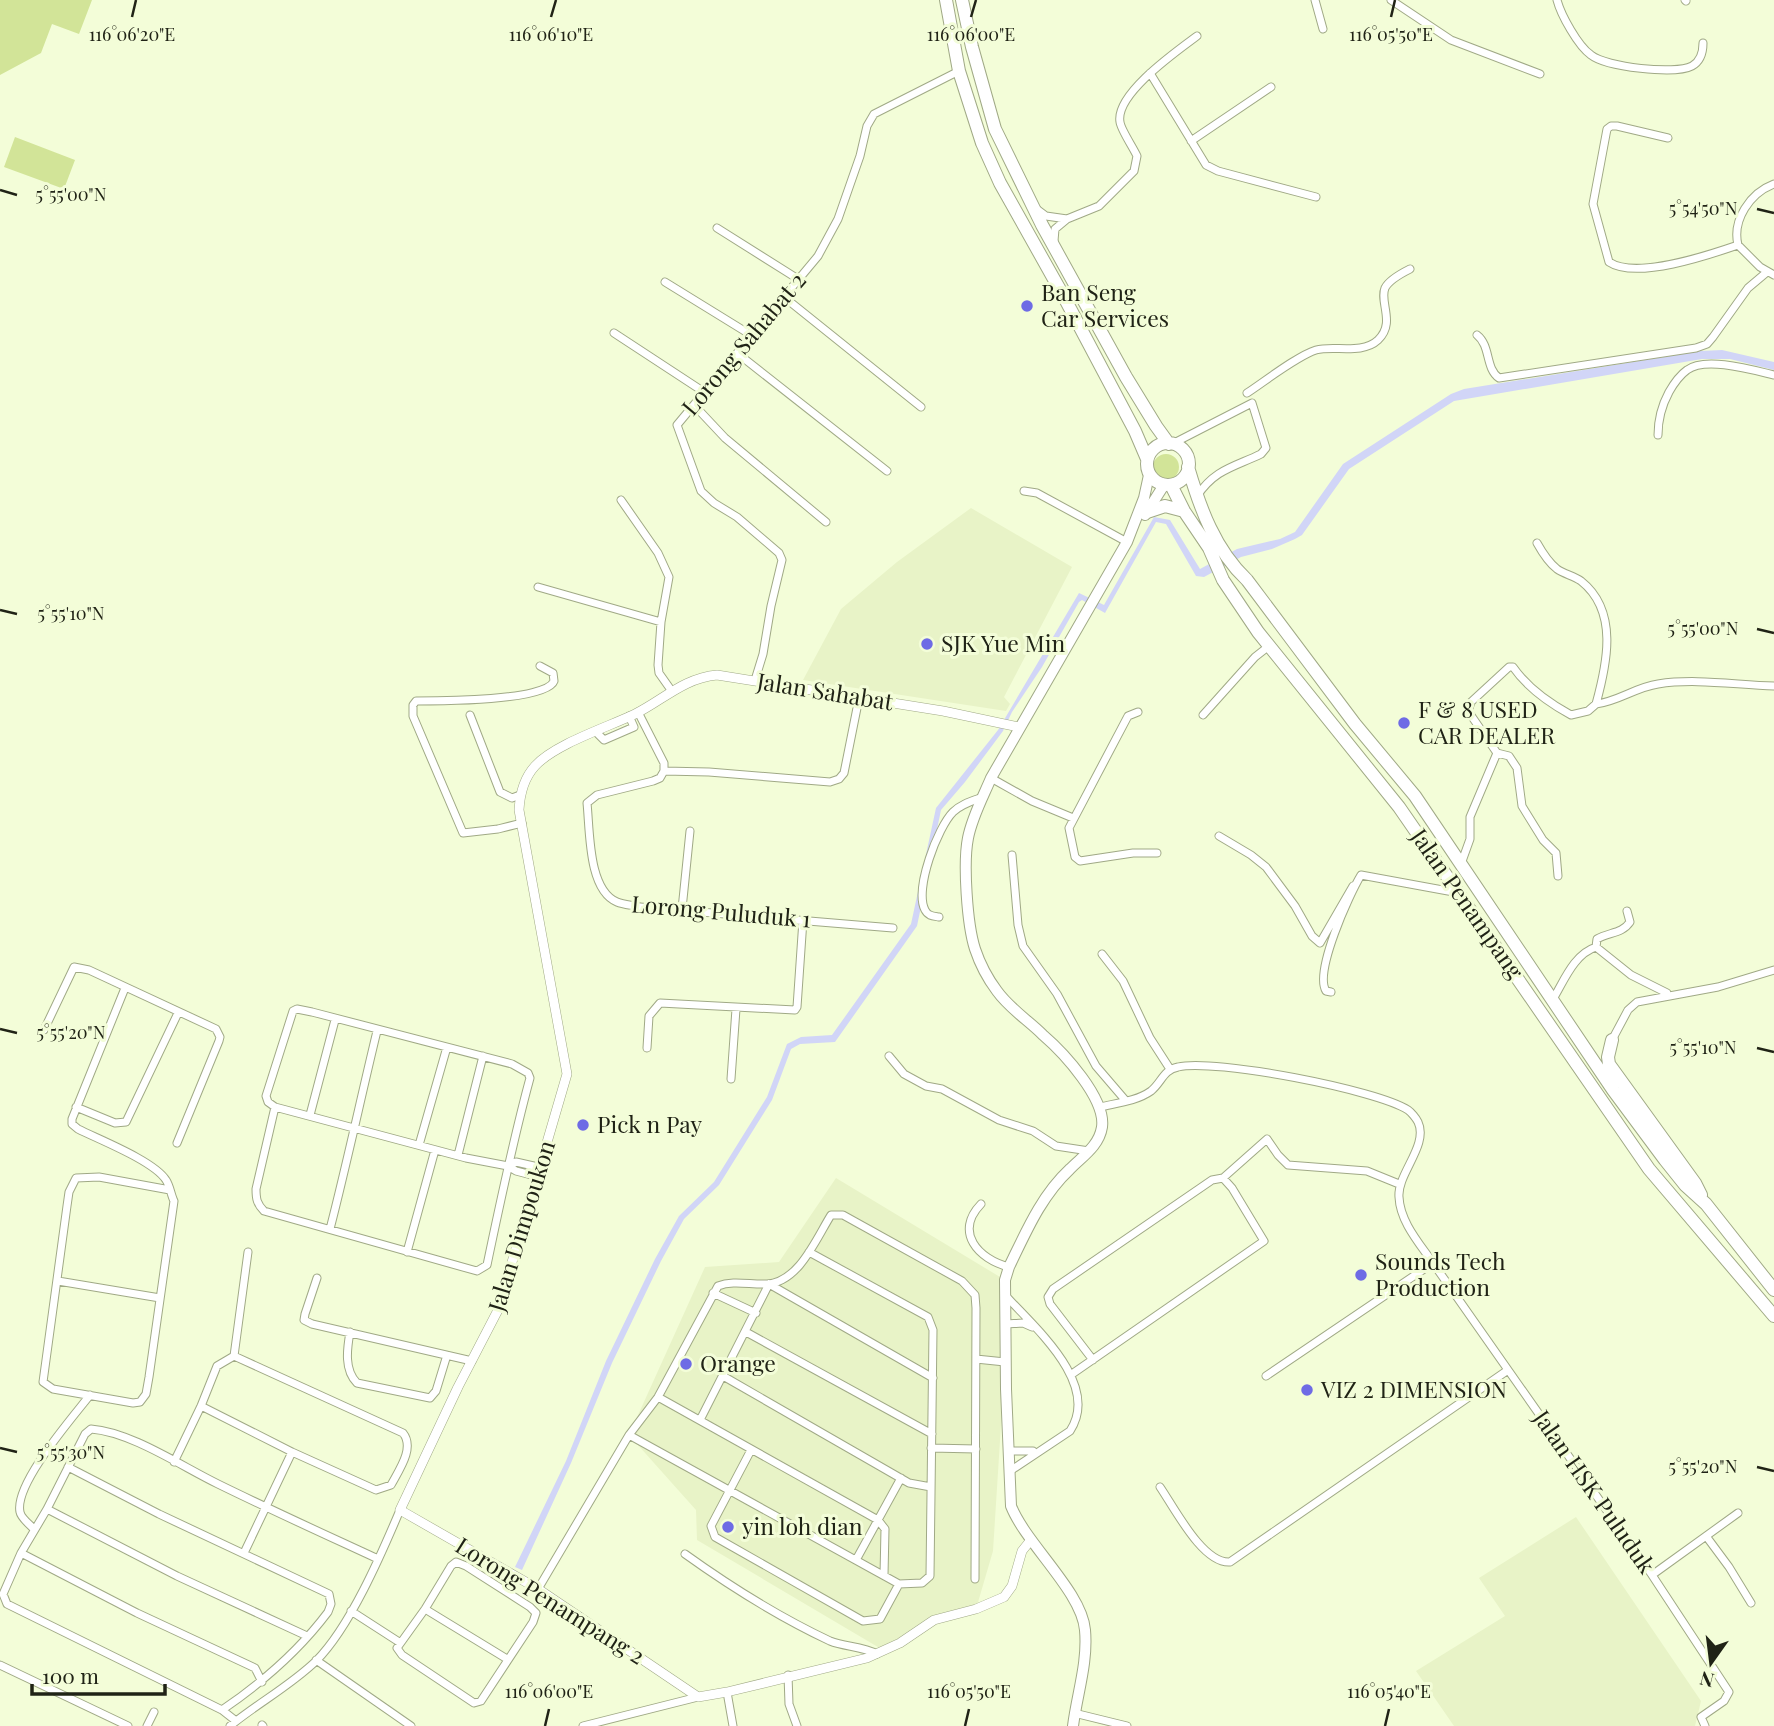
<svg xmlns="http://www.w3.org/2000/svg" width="1774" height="1726" font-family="'Playfair Display',serif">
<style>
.built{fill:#e8f3c7}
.green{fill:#d2e498}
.water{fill:#d1d5f7}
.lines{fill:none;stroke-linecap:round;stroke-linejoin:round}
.minor-casing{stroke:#a0a986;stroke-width:9}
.tertiary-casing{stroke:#a0a986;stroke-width:10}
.secondary-casing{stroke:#a0a986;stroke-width:12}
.primary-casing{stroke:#a0a986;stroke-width:14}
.minor{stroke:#fff;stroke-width:7}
.tertiary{stroke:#fff;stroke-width:9}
.secondary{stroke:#fff;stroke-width:10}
.primary{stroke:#fff;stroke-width:12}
.ticks{fill:none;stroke:#202316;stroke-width:2.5}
.poi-dot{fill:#6e6be5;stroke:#f3fdd8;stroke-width:2.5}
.labels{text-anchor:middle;stroke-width:6;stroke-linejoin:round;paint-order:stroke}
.poi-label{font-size:23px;fill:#202316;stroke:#f3fdd8;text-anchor:start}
.street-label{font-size:23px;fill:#202316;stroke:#f3fdd8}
.ticks-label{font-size:18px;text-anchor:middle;fill:#202316;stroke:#f3fdd8;stroke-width:6;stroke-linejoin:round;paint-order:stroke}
</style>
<rect width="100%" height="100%" fill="#f3fdd8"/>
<path class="built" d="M971 508 1072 567 1004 697 1010 704 1006 711 803 680 841 609 897 562Z
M836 1178 1005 1280V1362L993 1551 976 1609 934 1620 883 1650 697 1540 696 1510 629 1435 705 1267 779 1262Z
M1576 1517 1701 1701 1695 1726H1454L1416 1671 1505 1616 1479 1578Z"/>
<path class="green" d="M0 0H92L79 34 52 24 41 53 0 75Z
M15 137 75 160 64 189 4 167Z
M1153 467a13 13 0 1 1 26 0a13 13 0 1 1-26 0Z"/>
<path class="water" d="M1722 350 1774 362V370L1730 359H1702L1454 401 1349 469 1302 535 1295 539 1272 549 1241 557 1204 577 1196 576 1166 524 1156 522 1105 613 1082 600 1079 602 1042 667 1012 712 1003 731 965 782 941 810 917 926 835 1042 800 1044 791 1049 772 1100 719 1185 684 1219 661 1261 612 1363 571 1463 522 1570 515 1567 566 1461 606 1361 655 1259 679 1216 714 1182 767 1097 787 1044 801 1037 832 1035 911 924 936 808 998 730 1079 593 1104 605 1154 517 1170 520 1200 569 1237 549 1280 539 1295 532 1343 464 1451 394 1464 389 1701 351Z"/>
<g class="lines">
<defs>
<path id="minor" d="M1315 0 1323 29
M1391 0 1451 40 1540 74
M1557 0C1561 15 1578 46 1591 55 1606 67 1675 75 1692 66 1701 61 1703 52 1703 43
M1685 0 1686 1
M1150 73 1206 165 1218 171 1316 197
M1668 138 1617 126H1611L1607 129 1593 204 1609 262C1636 280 1709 255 1738 245L1760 267 1774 275
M1191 141 1271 87
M1038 210 1046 216 1067 219
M717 228 798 279
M1054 241 1055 229 1067 219 1099 206 1134 171 1137 156C1133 147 1121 130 1120 122 1115 94 1177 51 1197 36
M1738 245C1732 220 1750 193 1774 184
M665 282 751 335
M784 297 921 407
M614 333 704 392
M1477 335C1491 346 1485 368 1499 378L1696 348 1707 344 1713 337 1748 288 1767 272
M737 353 887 471
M1247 393C1264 382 1297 356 1316 350 1334 345 1362 355 1378 340 1396 323 1379 302 1385 288 1389 280 1402 273 1410 269
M694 405 725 438 826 522
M1658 435C1658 420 1662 405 1669 392 1673 385 1680 375 1687 370 1705 356 1753 370 1774 375
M1172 444 1252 403 1266 448 1261 454C1234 467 1215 469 1197 496
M1024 491 1037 493 1127 542
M621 500 658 553 669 577 661 622 658 665 659 673 671 690
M1537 543C1542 552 1548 562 1557 569 1564 574 1574 576 1581 581 1619 611 1607 664 1596 704
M538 587 661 622
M755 680 763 654 771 606 782 560 779 553 737 517 714 503 701 491 677 425 818 256 838 219 860 156 867 126 874 114 959 71
M638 712 664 763V771
M1138 712 1128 716 1069 828 1075 857 1080 861 1133 853H1157
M470 715 500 792 512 798 520 795
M1203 715 1255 657 1269 646
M596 732 604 740 634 727 629 716
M1497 753 1509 756 1517 768 1522 806 1543 840 1556 853 1558 876
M664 771 660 778 653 781 597 795 587 803C590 831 588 890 617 902 624 905 633 905 640 907L893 928
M664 771 709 772 830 782 839 779 844 773 859 698
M991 778 1032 801 1073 818
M522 823 498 829 463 833 413 716V705L416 701C439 701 547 701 554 681L553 673 540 666
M1219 836 1251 855 1266 867 1295 906 1312 936 1320 943 1353 886
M1012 855 1018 925 1023 946 1057 994 1096 1066 1126 1101
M1461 864 1470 839V817L1497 753 1468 711 1471 702 1509 667H1513C1527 687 1549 703 1571 715L1588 711 1596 704C1617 702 1636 687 1658 684 1696 678 1736 685 1774 686
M682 909 690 831
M939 917C933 916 928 916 925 910 914 889 938 827 953 812 961 804 972 801 983 797
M1596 947 1597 939C1609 932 1622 934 1630 922L1627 911
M1102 954 1123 981 1150 1038 1170 1069
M125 988 72 1119V1124L78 1129C100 1140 154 1161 166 1180 170 1186 171 1195 174 1201L149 1377 146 1394 140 1402 133 1403 53 1389 43 1382 67 1206 69 1192 76 1178 99 1177 170 1190
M1331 992 1326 991C1314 972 1349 895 1361 875L1459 893
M1553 999C1564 981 1574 954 1596 947L1631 975 1667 993 1668 996
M44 1030 74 967 89 970 216 1029 220 1037 219 1041 177 1143
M1612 1040 1628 1010 1637 1002 1718 987 1774 970
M647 1048 649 1016 660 1003 795 1010 797 1007 803 920
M889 1056 904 1074 926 1086 942 1089 999 1120 1033 1131 1056 1146 1089 1151
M731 1079 736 1009
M76 1107 115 1123 126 1122 178 1013
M275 1107 256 1189C256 1199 257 1204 264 1211L477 1271 487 1265C500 1203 513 1140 530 1078L528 1073 512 1064 312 1012 297 1009 293 1011 266 1096 268 1102 275 1107 466 1158 508 1166 516 1171 535 1176
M1100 1107C1117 1103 1137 1101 1151 1091 1162 1082 1163 1070 1178 1067 1213 1058 1378 1090 1408 1110 1411 1112 1416 1118 1418 1122 1429 1145 1397 1174 1399 1197 1400 1222 1420 1244 1433 1263L1652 1575 1729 1692 1724 1701 1701 1717 1705 1726
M310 1115 335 1020
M419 1145 447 1047
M458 1155 483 1056
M508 1166 516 1162 538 1167
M981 1204C954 1232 978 1259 1009 1267
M330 1229C347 1163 361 1097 377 1031
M407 1252 435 1150
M317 1278 305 1314 304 1320 312 1324 472 1361
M58 1281 160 1298
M769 1284 933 1378
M713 1293 756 1313
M1006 1296C1035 1328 1101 1384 1070 1431L1010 1471
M1006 1324 1023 1323 1032 1327
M350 1332C347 1349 344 1370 357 1383L430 1398 436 1391 447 1355
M746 1332 932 1434
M234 1356 248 1252
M976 1359 1005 1362
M1093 1360 1050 1304 1048 1297 1053 1289 1212 1180 1223 1178 1267 1139 1278 1155 1288 1165 1367 1171 1399 1184
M1072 1374 1264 1241 1232 1188 1223 1178
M723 1376 909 1483 931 1487
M1266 1376 1433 1263
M658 1397 878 1520 885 1529 884 1575
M201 1406 292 1452 376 1490 391 1485C399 1470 415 1448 403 1433L234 1356
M700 1420 769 1284
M629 1435 899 1584 922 1583 930 1576 933 1330 928 1317 809 1252
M931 1448 976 1449
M751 1450 711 1526 715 1537 863 1621 880 1619 899 1584
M1009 1451H1033
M174 1462 201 1406 217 1366 234 1356
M68 1467 159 1514 329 1594 331 1604 328 1612C298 1652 263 1682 222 1710
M1160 1487C1175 1509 1203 1564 1230 1562L1508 1370
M47 1509 177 1576 307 1636
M34 1529C29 1524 21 1518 20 1512 14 1484 73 1417 90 1395
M1706 1536 1729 1567 1751 1603
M21 1553 137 1613 255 1668 262 1682
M244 1553 292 1452
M685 1554C731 1587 779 1617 830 1641 845 1647 862 1646 877 1654
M856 1560 901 1478
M456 1562 466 1566 530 1607 536 1613 533 1622 481 1701 474 1703 402 1655 397 1648 425 1609 451 1566Z
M1652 1575 1738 1513
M538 1589 629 1435 658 1397 718 1286C733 1280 751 1285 767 1284 799 1282 816 1239 831 1215H843L962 1281 975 1295 976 1308 975 1579
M425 1609 507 1659
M351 1611 399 1642
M316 1660 411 1726
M0 1665 128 1726
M788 1675 789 1704 797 1726
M727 1692 733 1726
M1074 1713 1127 1726
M236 1721 222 1710 7 1604 3 1594 21 1553 47 1509 85 1434 91 1429C131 1432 181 1466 218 1484 271 1510 324 1534 378 1559
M262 1725 263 1726
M147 1726 154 1712
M230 1726C258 1703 290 1686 316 1661 350 1627 381 1555 400 1510
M583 1726 698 1697"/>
<path id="tertiary" d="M1019 727 943 711 717 675C684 678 663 700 635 714 608 727 555 744 535 766 524 778 520 793 519 810L567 1074 498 1310 458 1387 400 1510 538 1589 698 1697 727 1692 867 1658 900 1643 934 1620 976 1609 1004 1597 1012 1586 1022 1551 1030 1541"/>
<path id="secondary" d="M1145 515 1164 485
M1073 1726C1077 1694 1088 1663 1085 1630 1082 1592 1026 1544 1011 1506L1006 1389 1005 1280 1009 1267C1026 1232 1041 1196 1070 1169 1083 1156 1099 1146 1102 1127 1106 1099 1064 1053 1043 1035 1028 1020 1010 1009 997 991 988 979 980 964 975 949 967 924 963 863 968 838 972 817 983 797 991 778L1127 542 1144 498 1149 475"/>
<path id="primary" d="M946 0 959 71 982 143 1000 183 1064 297 1135 431 1147 459
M962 0 972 47 995 129 1042 225 1126 377 1156 426 1169 444
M1147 464a21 21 0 1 1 42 0a21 21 0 1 1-42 0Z
M1188 467C1200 508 1215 550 1247 580L1355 724 1415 796 1613 1090 1665 1160 1685 1185 1706 1204 1774 1290
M1171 485 1184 511 1209 548 1223 580 1258 632 1399 807 1649 1169 1774 1316
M1147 512 1165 506 1184 511
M1612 1040 1608 1057 1609 1064 1695 1183 1701 1195"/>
</defs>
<use href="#minor" class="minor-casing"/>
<use href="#tertiary" class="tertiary-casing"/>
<use href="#secondary" class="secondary-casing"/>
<use href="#primary" class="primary-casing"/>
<use href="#minor" class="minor"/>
<use href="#tertiary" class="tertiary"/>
<use href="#secondary" class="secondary"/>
<use href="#primary" class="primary"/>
</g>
<path class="ticks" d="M132 17 136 0M551 17 556 0M971 17 976 0M1391 17 1395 0M0 190 17 195M1757 209 1774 213M0 610 17 614M1757 629 1774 633M0 1029 17 1033M1757 1048 1774 1052M0 1448 17 1452M1757 1467 1774 1471M545 1726 549 1709M965 1726 969 1709M1385 1726 1389 1709"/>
<g class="poi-dot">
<circle cx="1027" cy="306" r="7"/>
<circle cx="927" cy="644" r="7"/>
<circle cx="1404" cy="723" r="7"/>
<circle cx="583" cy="1125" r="7"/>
<circle cx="1361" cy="1275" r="7"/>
<circle cx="686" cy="1364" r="7"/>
<circle cx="1307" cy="1390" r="7"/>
<circle cx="728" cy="1527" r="7"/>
</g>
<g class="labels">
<g class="poi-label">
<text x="1041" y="301">Ban Seng<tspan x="1041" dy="26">Car Services</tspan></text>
<text x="941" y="652">SJK Yue Min</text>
<text x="1418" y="718">F &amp; 8 USED<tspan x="1418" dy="26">CAR DEALER</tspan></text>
<text x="597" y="1133">Pick n Pay</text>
<text x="1375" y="1270">Sounds Tech<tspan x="1375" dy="26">Production</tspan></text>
<text x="700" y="1372">Orange</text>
<text x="1321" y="1398">VIZ 2 DIMENSION</text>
<text x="742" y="1535">yin loh dian</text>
</g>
<g class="street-label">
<text transform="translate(744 344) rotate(-50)" y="8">Lorong Sahabat 2</text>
<text transform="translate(825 692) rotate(9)" y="8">Jalan Sahabat</text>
<text transform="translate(1467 904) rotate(55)" y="8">Jalan Penampang</text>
<text transform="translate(721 912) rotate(5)" y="8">Lorong Puluduk 1</text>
<text transform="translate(522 1226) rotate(-73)" y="8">Jalan Dimpoukon</text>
<text transform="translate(1594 1492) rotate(55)" y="8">Jalan HSK Puluduk</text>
<text transform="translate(550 1601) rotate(32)" y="8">Lorong Penampang 2</text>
</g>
</g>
<g class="ticks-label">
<text x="132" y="41">116°06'20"E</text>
<text x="551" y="41">116°06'10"E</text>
<text x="971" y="41">116°06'00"E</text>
<text x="1391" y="41">116°05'50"E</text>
<text x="71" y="201">5°55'00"N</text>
<text x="1703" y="215">5°54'50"N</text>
<text x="71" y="620">5°55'10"N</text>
<text x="1703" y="635">5°55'00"N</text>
<text x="71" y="1039">5°55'20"N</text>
<text x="1703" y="1054">5°55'10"N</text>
<text x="71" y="1459">5°55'30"N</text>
<text x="1703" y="1473">5°55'20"N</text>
<text x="549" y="1698">116°06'00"E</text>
<text x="969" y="1698">116°05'50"E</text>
<text x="1389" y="1698">116°05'40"E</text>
</g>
<g transform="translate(1711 1663) rotate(194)" stroke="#f3fdd8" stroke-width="5" paint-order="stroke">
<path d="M0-5L12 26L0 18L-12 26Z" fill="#202316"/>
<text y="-10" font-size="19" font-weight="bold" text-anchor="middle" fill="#202316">N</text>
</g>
<path d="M32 1684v10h133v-10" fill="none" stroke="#202316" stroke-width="3.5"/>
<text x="42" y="1684" font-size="21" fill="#202316" stroke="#f3fdd8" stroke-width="5" paint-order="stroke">100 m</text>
</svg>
